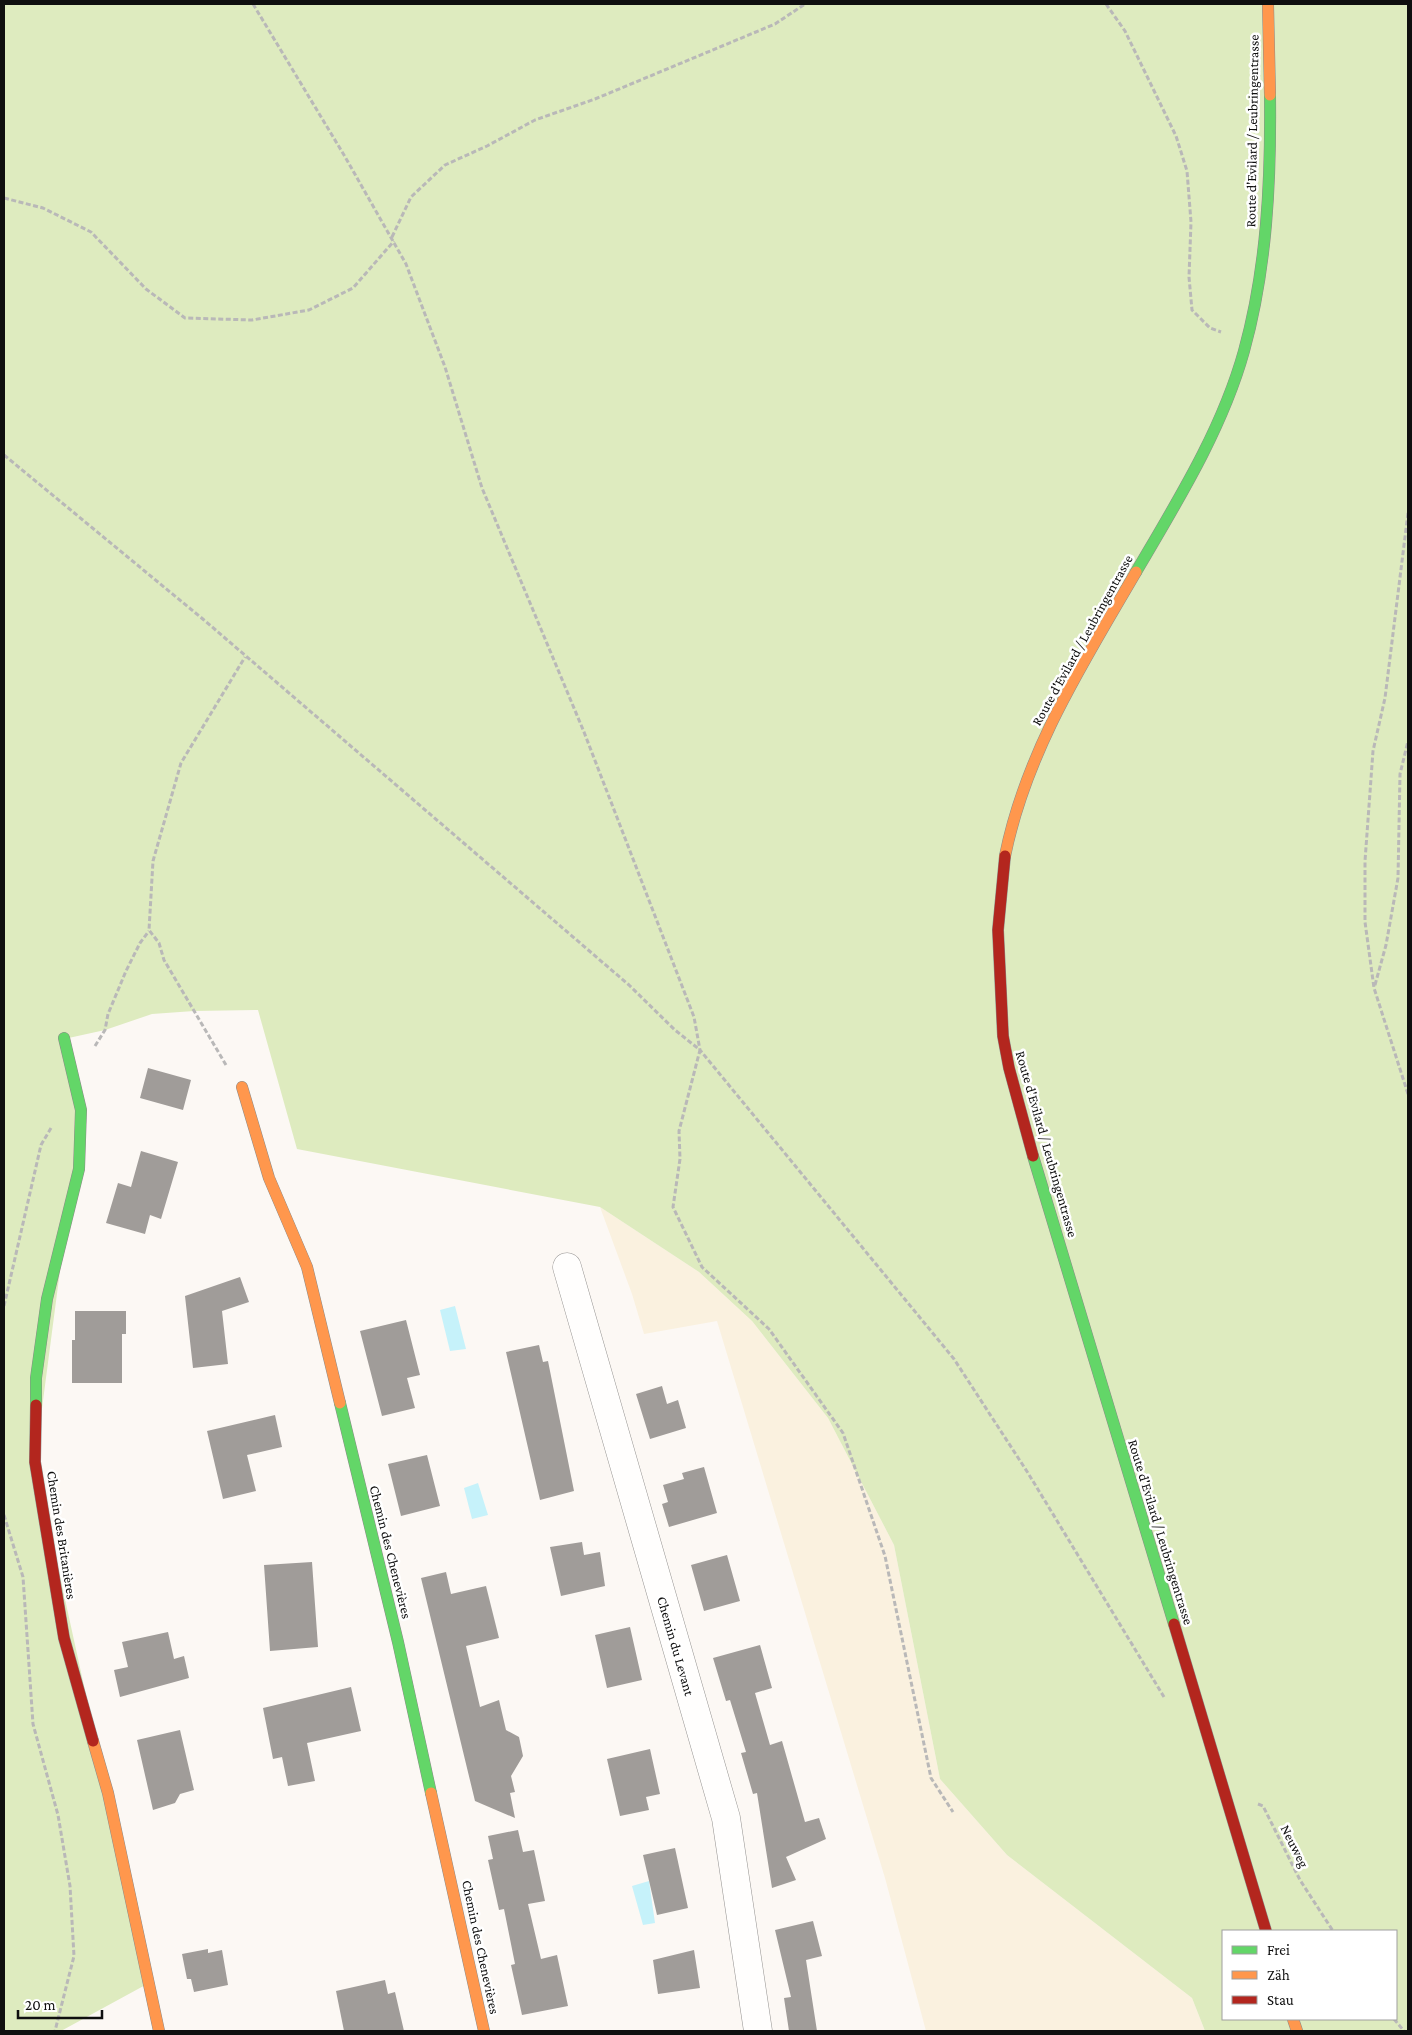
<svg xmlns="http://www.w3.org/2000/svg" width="1412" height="2035" font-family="'Crimson Pro',serif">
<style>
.farmland{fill:#faf1df}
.forest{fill:#deebbf;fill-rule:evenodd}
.water{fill:#c6f2fa}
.building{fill:#a09c99}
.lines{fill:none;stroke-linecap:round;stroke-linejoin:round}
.street-casing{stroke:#969492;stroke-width:29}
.fast-casing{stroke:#8c8b89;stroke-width:12}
.slow-casing{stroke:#8c8b89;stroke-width:12}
.jam-casing{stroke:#8c8b89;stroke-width:12}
.path{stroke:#b9b8b8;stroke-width:3;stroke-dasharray:5 2.5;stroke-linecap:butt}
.street{stroke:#fffefd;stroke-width:28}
.fast{stroke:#63d668;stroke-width:11}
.slow{stroke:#ff974d;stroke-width:11}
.jam{stroke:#b3261e;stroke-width:11}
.labels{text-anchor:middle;stroke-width:5;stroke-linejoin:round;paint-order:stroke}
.street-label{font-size:14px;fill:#0f0f0f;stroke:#fff}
</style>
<rect width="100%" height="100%" fill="#fcf8f4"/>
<path class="farmland" d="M600 1207 699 1272 752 1321 828 1418 894 1545 940 1779 1007 1855 1192 1998 1205 2031H926L885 1878 717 1321 644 1334 632 1294Z"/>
<path class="forest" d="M4 4H1408V2031H1205L1192 1998 1007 1855 940 1779 894 1545 828 1418 752 1321 699 1272 600 1207 297 1149 258 1010 194 1011 152 1014 105 1030 64 1039 81 1110 35 1462 149 1983 61 2031H4ZM1223 1931H1396V2019H1223Z"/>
<path class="water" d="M455 1306 466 1349 450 1351 440 1310Z
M478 1483 488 1515 472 1519 464 1488Z
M649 1881 655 1923 643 1925 632 1886Z"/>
<path class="building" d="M148 1068 191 1080 183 1110 140 1098Z
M141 1151 178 1162 161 1219 150 1215 145 1234 106 1223 118 1183 131 1187Z
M240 1277 249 1302 222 1311 228 1364 193 1368 185 1296Z
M75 1311H126V1334H122V1383H72V1340H75Z
M406 1320 420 1375 407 1378 415 1408 382 1416 360 1331Z
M539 1345 543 1362 548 1361 574 1491 540 1500 506 1352Z
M662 1386 667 1404 678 1400 686 1428 650 1439 636 1394Z
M275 1415 282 1447 247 1455 256 1491 223 1499 207 1431Z
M427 1455 440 1506 401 1516 388 1464Z
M704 1467 717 1513 669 1527 662 1504 668 1502 663 1485 684 1479 682 1473Z
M582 1542 584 1555 600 1552 605 1586 561 1596 550 1547Z
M727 1555 740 1601 704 1611 691 1565Z
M312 1562 318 1647 270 1651 264 1565Z
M446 1572 451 1594 486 1586 499 1638 466 1646 480 1707 499 1700 506 1730 519 1737 523 1756 511 1776 515 1792 510 1793 515 1818 475 1801 421 1578Z
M630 1627 642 1680 607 1688 595 1635Z
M168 1632 174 1659 184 1656 189 1678 120 1697 114 1670 128 1667 122 1642Z
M760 1645 772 1688 755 1693 770 1745 782 1741 805 1822 819 1818 826 1839 786 1857 796 1880 772 1888 757 1793 753 1794 741 1753 746 1752 730 1700 726 1701 713 1658Z
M351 1687 361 1731 307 1743 315 1781 288 1786 282 1757 273 1759 263 1708Z
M180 1730 194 1790 180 1794 175 1803 153 1810 137 1740Z
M650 1749 660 1794 646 1797 649 1810 620 1816 607 1759Z
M518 1830 523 1852 534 1850 545 1901 528 1904 541 1959 557 1955 568 2006 522 2015 511 1965 515 1964 504 1909 499 1910 488 1860 493 1859 488 1836Z
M675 1848 688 1908 657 1915 643 1855Z
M813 1921 822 1956 806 1960 817 2031H789L784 1998 791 1997 775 1930Z
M208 1949V1953L222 1950 228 1985 194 1992 191 1979H187L182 1954Z
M694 1950 700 1988 658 1994 653 1960Z
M385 1980 388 1994 395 1992 404 2031H344L336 1991Z"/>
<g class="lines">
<defs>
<path id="street" d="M567 1267 726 1818 758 2031"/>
<path id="fast" d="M1136 572C1177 502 1222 430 1244 351 1267 268 1271 181 1270 95
M1033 1156 1174 1624
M340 1403 398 1642 431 1793
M36 1405V1378L47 1299 79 1169 81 1110 64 1038"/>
<path id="slow" d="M1268 4 1270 95
M1005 856C1026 752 1083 663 1136 572
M242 1087 269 1178 307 1267 340 1403
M93 1741 108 1793 159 2031
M431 1793 484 2031
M1293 2019 1297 2031"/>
<path id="jam" d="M1005 856 998 930 1003 1036 1009 1068 1033 1156
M36 1405 35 1462 64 1638 93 1741
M1174 1624 1266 1931"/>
</defs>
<use href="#street" class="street-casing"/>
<use href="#fast" class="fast-casing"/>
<use href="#slow" class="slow-casing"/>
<use href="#jam" class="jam-casing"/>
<path class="path" d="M253 4 344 155 406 264 445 367 482 488 584 732 694 1017 700 1050 954 1359 1028 1473 1164 1697
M1106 4 1125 31 1176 136 1187 171 1191 222 1189 277 1192 310 1210 328 1221 332
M4 198 43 208 91 232 146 289 185 318 252 320 309 310 353 288 394 241
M392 237 411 197 445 165 487 146 535 120 595 99 775 24 805 4
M4 455 204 620 629 985 675 1030 700 1050 679 1131 680 1159 673 1207 702 1267 769 1329 843 1433 885 1556 931 1778 953 1812
M1408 513 1385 698 1373 751 1365 861V922L1374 988 1408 1094
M1375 985 1386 945 1398 878 1400 774 1408 741
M95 1046 105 1030 108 1014 126 971 140 943 149 931
M226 1065 164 960 159 943 149 930 153 861 181 763 245 657
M4 1306 41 1145 51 1128
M4 1515 23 1577 33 1724 58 1815 70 1886 74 1956 55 2031
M1258 1804 1263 1806 1300 1880 1333 1931
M1394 2019 1404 2031"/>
<use href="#street" class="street"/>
<use href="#fast" class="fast"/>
<use href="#slow" class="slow"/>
<use href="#jam" class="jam"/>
</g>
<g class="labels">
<g class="street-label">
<text transform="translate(1252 131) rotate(-89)" y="5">Route d'Evilard / Leubringentrasse</text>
<text transform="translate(1082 640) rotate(-61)" y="5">Route d'Evilard / Leubringentrasse</text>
<text transform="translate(1047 1144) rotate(74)" y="5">Route d'Evilard / Leubringentrasse</text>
<text transform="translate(1161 1532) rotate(73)" y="5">Route d'Evilard / Leubringentrasse</text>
<text transform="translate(62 1535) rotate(81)" y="5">Chemin des Britanières</text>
<text transform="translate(391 1552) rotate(76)" y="5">Chemin des Chenevières</text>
<text transform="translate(676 1646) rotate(74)" y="5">Chemin du Levant</text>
<text transform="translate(1295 1846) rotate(63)" y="5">Neuweg</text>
<text transform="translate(481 1947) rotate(78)" y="5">Chemin des Chenevières</text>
</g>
</g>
<rect width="1412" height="2035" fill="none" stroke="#0f0f0f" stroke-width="10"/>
<rect x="1222" y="1930" width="175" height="90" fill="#ffffff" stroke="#9f9f9f"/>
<rect x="1232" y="1946" width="25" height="8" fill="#63d668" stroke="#9f9f9f"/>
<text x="1267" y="1955" font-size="15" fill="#0f0f0f">Frei</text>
<rect x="1232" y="1971" width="25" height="8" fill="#ff974d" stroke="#9f9f9f"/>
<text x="1267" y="1980" font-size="15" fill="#0f0f0f">Zäh</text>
<rect x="1232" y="1996" width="25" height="8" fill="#b3261e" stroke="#9f9f9f"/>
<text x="1267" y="2005" font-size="15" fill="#0f0f0f">Stau</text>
<path d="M18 2010v8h84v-8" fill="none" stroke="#0f0f0f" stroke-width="2.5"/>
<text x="25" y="2010" font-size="15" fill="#0f0f0f" stroke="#ffffff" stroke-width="4" paint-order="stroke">20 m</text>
</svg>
